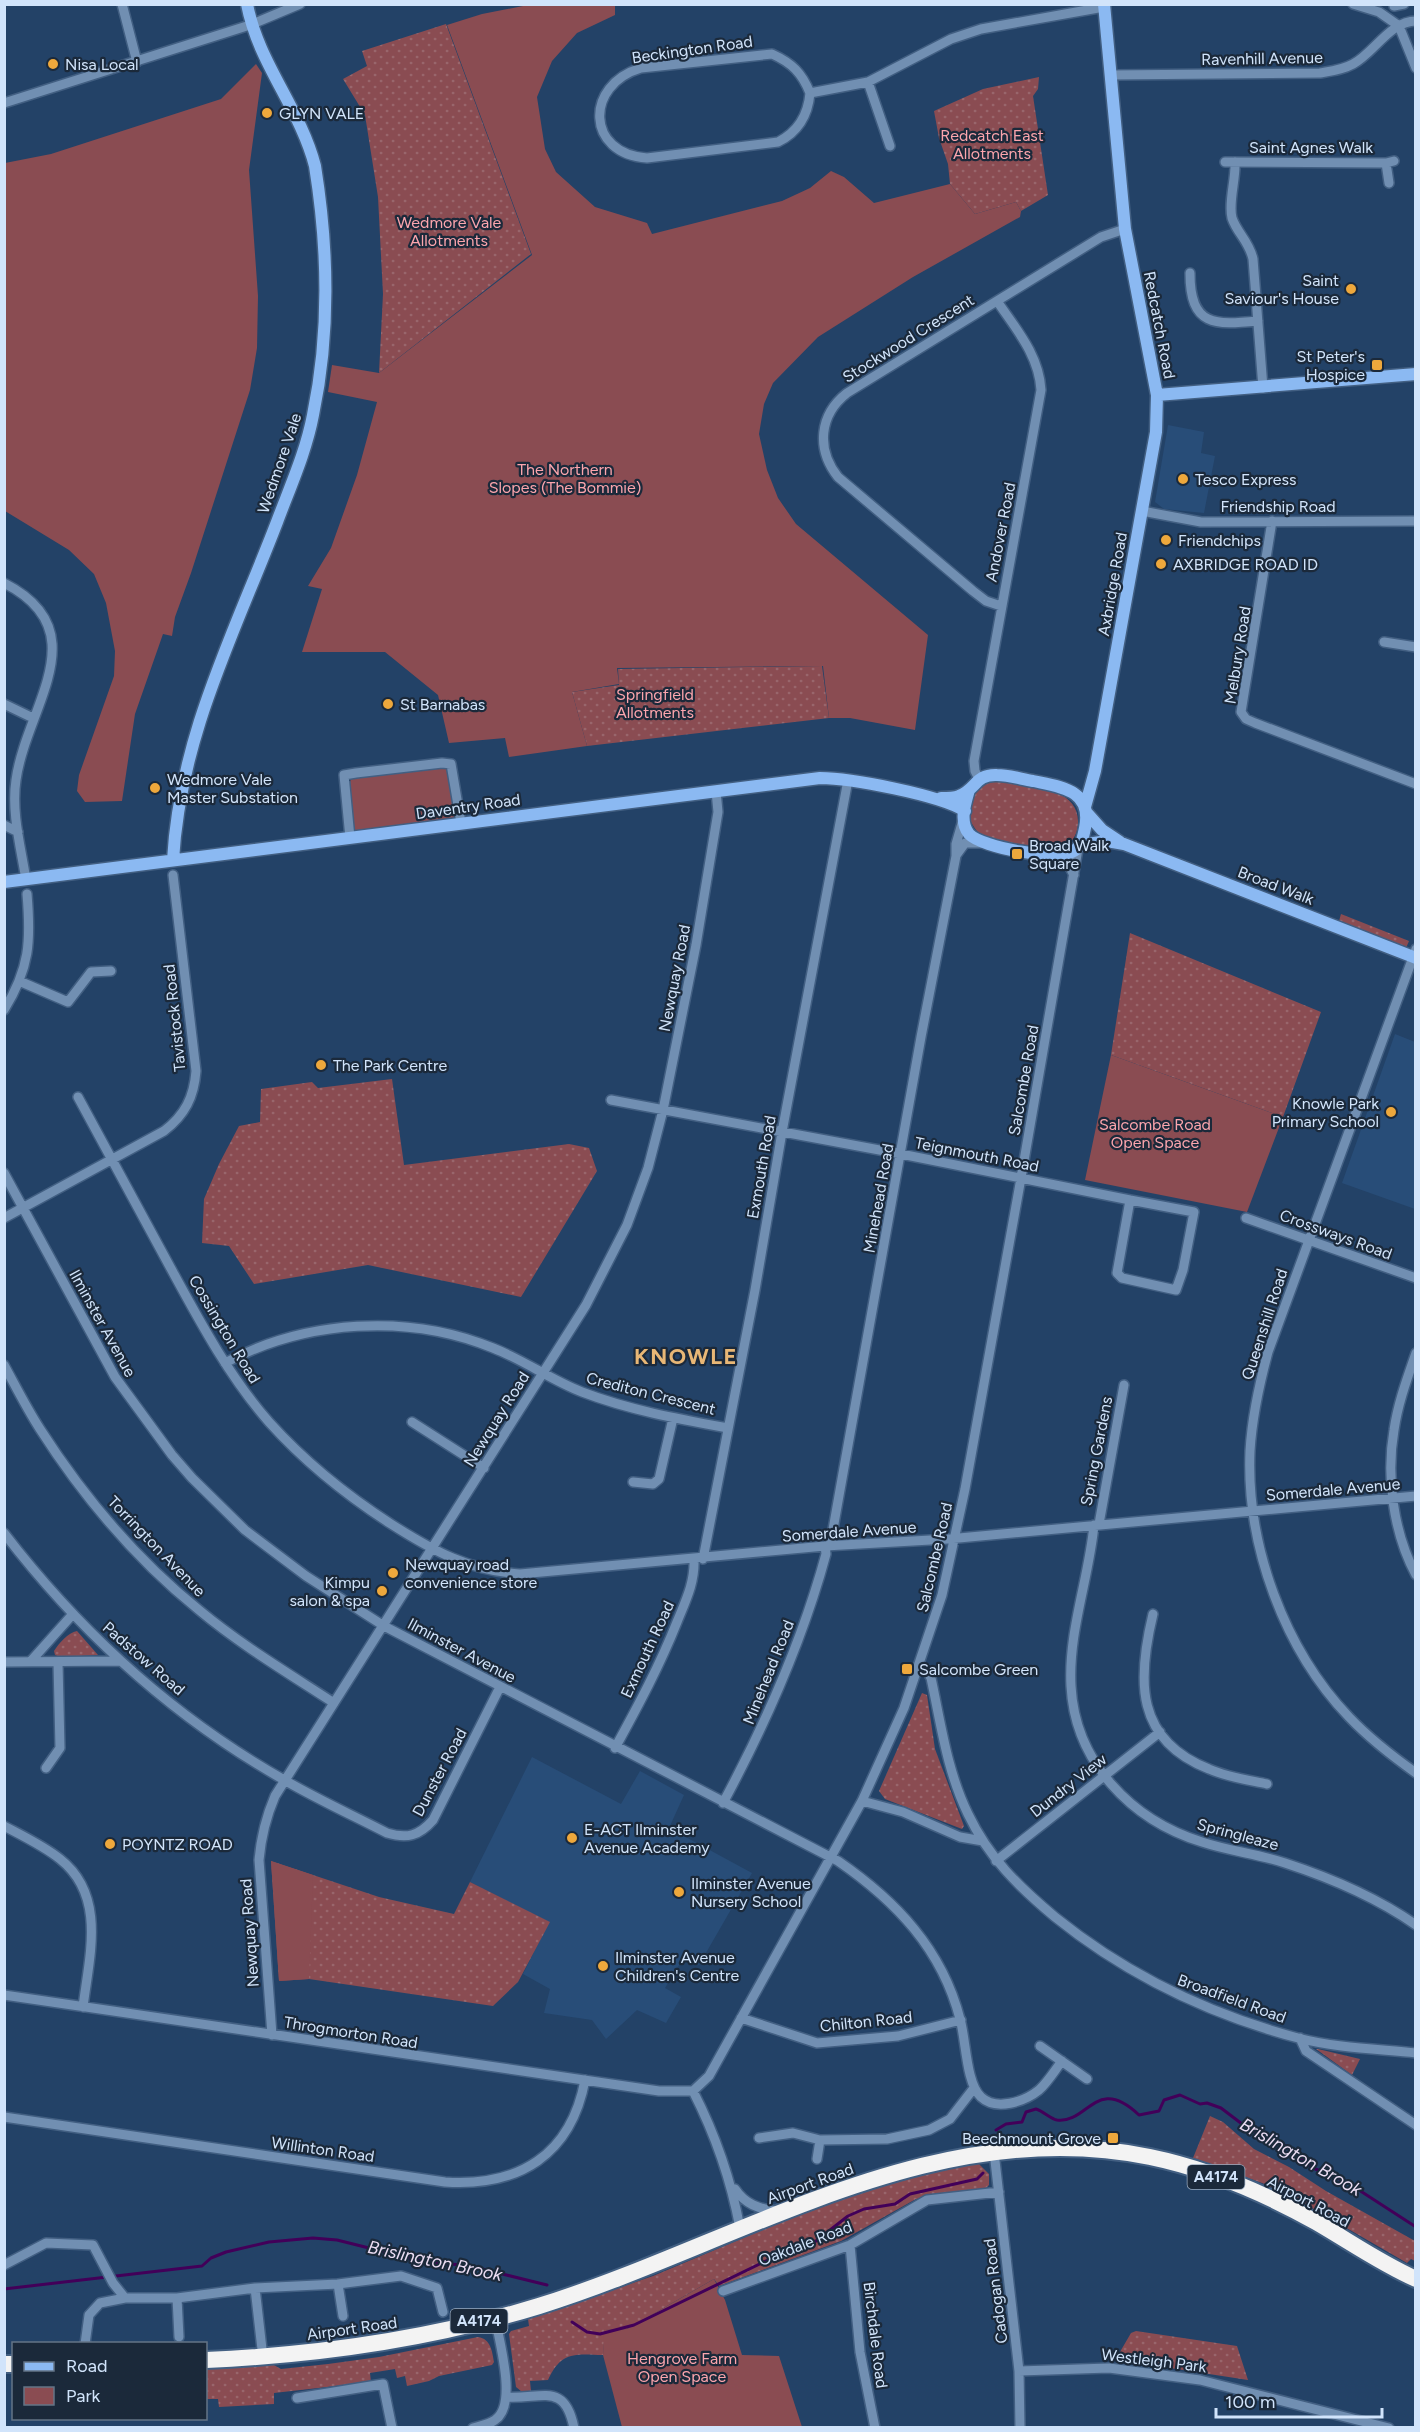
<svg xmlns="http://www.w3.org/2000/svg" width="1420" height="2432" font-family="Figtree,sans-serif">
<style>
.built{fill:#284d78}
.grass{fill:url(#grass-dots)}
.park{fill:#8a4c52}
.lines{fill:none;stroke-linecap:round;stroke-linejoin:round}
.stream{stroke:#420059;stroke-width:3}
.street-casing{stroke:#425f82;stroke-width:12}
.secondary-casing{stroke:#425f82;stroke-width:15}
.highway-casing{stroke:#425f82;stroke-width:20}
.street{stroke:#718fb2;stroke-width:9}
.secondary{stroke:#8bb9f2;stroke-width:12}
.highway{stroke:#f3f3f3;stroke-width:16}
.poi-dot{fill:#eea83c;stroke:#1b293a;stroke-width:2}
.labels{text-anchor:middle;stroke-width:4.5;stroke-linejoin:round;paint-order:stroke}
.shield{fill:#1b293a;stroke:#9aacc1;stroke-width:1.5}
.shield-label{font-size:15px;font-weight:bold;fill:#d1e4fb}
.street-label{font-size:16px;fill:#d1e4fb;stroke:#1b293a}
.poi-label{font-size:16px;fill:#d1e4fb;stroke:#1b293a;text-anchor:start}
.park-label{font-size:16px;fill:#fca5ad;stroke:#1b293a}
.water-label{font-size:18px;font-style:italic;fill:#ebddf3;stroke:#1b293a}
.district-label{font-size:22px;font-weight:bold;letter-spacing:1.5px;fill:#e8b776;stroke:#1b293a}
</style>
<defs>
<pattern id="grass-dots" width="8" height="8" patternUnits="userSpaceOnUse" patternTransform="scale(1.5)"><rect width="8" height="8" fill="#8a4c52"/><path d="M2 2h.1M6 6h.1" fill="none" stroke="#99666c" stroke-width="1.8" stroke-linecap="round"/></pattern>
</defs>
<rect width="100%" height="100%" fill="#234267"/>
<path class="built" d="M1168 425 1204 432 1201 453 1215 456 1204 513 1164 509 1155 502Z
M1395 1034 1415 1042V1209L1342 1183Z
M532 1757 621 1804 640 1771 684 1795 669 1828 752 1873 699 1965 684 1957 665 1988 681 1997 666 2023 637 2010 606 2039 592 2020 544 2013 550 1989 523 1974 549 1922 470 1882Z"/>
<path class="grass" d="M446 24 531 254 379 373 383 294 378 197 365 115 343 79 367 66 362 51Z
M1039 77 1038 89 1033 96 1048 195 1021 211 1016 202 975 214 950 184 948 164 939 138 934 111 983 89Z
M822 666 829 718 587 746 572 692 619 685 618 669Z
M997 781C1024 784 1079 786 1078 822 1078 832 1074 840 1066 846 1055 852 991 842 981 835 976 831 973 826 970 820 968 800 976 784 997 781Z
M1341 914 1409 941 1406 948 1339 921Z
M1130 933 1321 1012 1283 1117 1111 1055Z
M392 1079 404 1165 569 1144 589 1148 597 1171 521 1297 368 1265 254 1284 229 1246 202 1243 204 1199 219 1164 239 1126 260 1122 261 1089 312 1082 318 1088Z
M77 1631 98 1655 60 1657 55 1655 54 1651C59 1643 68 1633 77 1631Z
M922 1693 927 1695 935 1749 964 1826 962 1829 885 1799 879 1791Z
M271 1861 379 1897 454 1914 470 1882 550 1922 518 1982 493 2006 309 1979 279 1981Z
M1316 2049H1318L1360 2059 1352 2075Z
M1210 2116 1223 2122 1254 2149 1289 2167 1326 2191 1415 2241V2261L1411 2259 1407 2263 1293 2197 1262 2183 1193 2158Z
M972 2162 979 2164 989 2174V2185L986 2188 916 2199 841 2241 719 2286 714 2279 627 2329 605 2330 603 2355C575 2354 561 2351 548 2380L530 2381 531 2391H521L516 2387 509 2334 511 2331 529 2326 528 2319 653 2276 848 2194 899 2179Z
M1136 2331 1237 2346 1248 2380 1118 2360 1117 2357 1131 2333Z
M478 2337C491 2339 492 2351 494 2362L492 2365 439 2376 429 2381 407 2386 405 2376 397 2378 395 2369 370 2373 371 2382 274 2393V2404L219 2407 218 2399H206V2368L272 2364 281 2369 328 2364 379 2357Z"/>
<path class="park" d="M528 5H615V15L577 33 552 61 537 97 545 149 556 172 595 207 647 223 652 234 782 201 810 188 831 171 844 177 874 203 950 184 975 214 1016 202 1021 211 1020 217 913 277 818 337 773 383 764 404 759 434 767 470 778 498 796 524 928 635 915 730 850 718H829L823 666 617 668 619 684 572 692 587 746 509 757 505 738 449 743 438 695 385 652H302L322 589 308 586 331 548 357 475 377 402 328 392 332 365 379 373 532 255 447 25 482 14Z
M256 64 262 73 249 170 258 296 257 348 250 390 191 573 175 617 172 636 163 634 135 714 122 801 85 802 77 791 79 775 114 676 115 651 106 603 94 574 69 550 5 511V163L51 154 221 99Z
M450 765 455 818 354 831 349 785 351 779 357 776Z
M1111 1055 1283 1117 1247 1212 1085 1180Z
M271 1861 313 1875 309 1979 279 1981Z
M714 2279 725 2300 742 2355 779 2356 802 2427H622L603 2355 604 2330 627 2329Z"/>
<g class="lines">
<path class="stream" d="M996 2130 1006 2124 1022 2122 1026 2112 1036 2109C1043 2111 1051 2119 1057 2120 1088 2124 1096 2074 1139 2115L1159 2111 1164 2100 1180 2095 1200 2104 1207 2103 1221 2108 1246 2127 1286 2146 1313 2168 1345 2181 1416 2227
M4 2289 202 2266 211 2258 226 2252 269 2242 313 2238 337 2240 429 2263 466 2265 547 2285
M572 2322 587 2332 600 2334 634 2325 774 2257 816 2241 848 2216 864 2209 895 2204 910 2194 977 2179 983 2173"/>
<defs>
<path id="street" d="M122 4 137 62
M1353 4 1379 12 1399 26
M1394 6 1404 4
M1399 26 1416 68
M1110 75 1320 73C1332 71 1342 70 1353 64 1374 53 1390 21 1416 21
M868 82 890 146
M810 93C802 73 792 63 772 54L641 68C584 85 586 154 647 158L778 142C798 132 808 116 810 93L868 82 951 39 981 29 1104 7
M4 103 250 25 300 4
M1225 162 1386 163 1394 161
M1235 162C1236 179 1228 203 1232 218 1237 233 1249 241 1253 259L1263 388
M1386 163 1389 183
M1190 273C1190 327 1215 325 1258 321
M1142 511 1201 522 1416 521
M1272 521 1241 712 1246 719 1255 723 1416 784
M4 583C99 631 26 707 16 780 11 812 21 848 26 880
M1001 606 986 601 973 591 838 477C816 449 819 415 847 393L1101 237 1125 229
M1384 642 1416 647
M4 704 33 718
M979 779 975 771 974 761 1041 390C1039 355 1016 329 997 301
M4 825 18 832
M350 838 344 775 356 773 442 763 451 764 461 823
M957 854 965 843H982
M1053 856 1068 864 1074 875
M1416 949 1268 1352C1259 1385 1252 1417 1250 1451 1246 1545 1284 1649 1349 1717 1369 1738 1392 1756 1416 1773
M19 981 68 1002 91 972 111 971
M4 1010C30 968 31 941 27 894
M78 1097C108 1153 139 1209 169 1265 199 1320 228 1375 269 1422 305 1462 346 1495 391 1524 435 1552 468 1570 520 1574L825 1546 948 1539 1416 1496
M611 1100 901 1154 1130 1200 1117 1273 1122 1278 1176 1290 1183 1270 1194 1212 1130 1200
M4 1173 115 1377 172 1455 192 1478 245 1530 306 1576 384 1626 838 1861C896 1901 942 1949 960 2019 966 2039 966 2084 981 2097 996 2111 1024 2102 1039 2090 1048 2082 1055 2070 1062 2061
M4 1218 164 1131C185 1115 194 1097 196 1071L173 875
M1246 1218 1416 1278
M1416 1353C1407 1379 1398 1403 1394 1430 1386 1476 1393 1532 1416 1575
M225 1363C305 1320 408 1313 493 1348 524 1360 551 1380 582 1392 629 1410 679 1419 728 1428
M4 1365C16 1387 27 1409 40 1429 83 1496 137 1560 199 1610 241 1645 288 1673 334 1703
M412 1422 484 1468
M633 1482 653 1484 659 1479 673 1418
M1099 1524 1124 1385
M1094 1525C1089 1578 1068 1632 1071 1686 1075 1762 1131 1820 1202 1842 1229 1851 1258 1854 1285 1863 1331 1878 1376 1897 1416 1925
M4 1533C81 1633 176 1719 286 1781 319 1800 354 1816 387 1833 407 1839 419 1836 433 1820L500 1687
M830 1546 921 1037 956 856V844L963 820
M703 1559 755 1290 782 1132 848 780
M1153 1614C1137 1680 1135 1740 1209 1769 1227 1777 1248 1780 1267 1784
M4 1662 120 1661
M30 1662 73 1614
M919 1668 926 1669 931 1678C941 1724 947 1771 968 1814 989 1858 1018 1886 1055 1917 1127 1975 1208 2014 1298 2038 1336 2048 1377 2049 1416 2053
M615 1748C638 1706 660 1665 677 1622 686 1600 695 1582 694 1559
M46 1768 60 1748 58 1663
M862 1801 903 1812 960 1837 983 1841
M723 1803C766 1723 802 1642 826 1554L825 1546
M4 1826C23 1836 44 1846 60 1859 107 1896 89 1957 83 2007
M996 1861 1160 1732
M4 1995 659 2091H693L709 2076 862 1801 904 1708 942 1595 965 1489 1021 1178 1078 849
M741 2018 817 2043 898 2036 961 2020
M272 2035 259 1860C261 1837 266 1817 275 1796L586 1305 627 1225 648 1168 663 1110 696 945 718 812 716 791
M1300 2038 1306 2051 1416 2125
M1040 2046 1087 2079
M693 2091C715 2134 731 2180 740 2228
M4 2117 445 2182C519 2187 571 2155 585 2080
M759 2138 793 2133 820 2140 887 2139 929 2130 950 2119 974 2088
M994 2152 1019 2371 1020 2428
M817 2159 820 2140
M735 2189C745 2204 759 2209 776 2211
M850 2245 860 2352 875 2428
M4 2265 46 2243 93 2245 113 2283 125 2298
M338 2284 343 2316
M255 2288 338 2284 401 2276 437 2288 443 2312
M723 2291 850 2245 927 2200 999 2192
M177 2298 179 2337
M85 2344 89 2315 100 2303 125 2298H177L255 2288 263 2358
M1019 2371 1109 2368 1200 2380 1389 2428
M507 2397C543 2399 565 2382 574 2428
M297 2398 383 2384 392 2428
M473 2428C480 2426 490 2424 495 2420 518 2405 499 2341 495 2317"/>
<path id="secondary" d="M1157 395 1416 374
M941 798C947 798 954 798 959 796 976 790 975 774 997 775 1009 775 1021 779 1033 781 1061 787 1093 790 1085 828 1083 837 1082 846 1074 851 1058 861 982 848 969 834 959 822 965 804 969 790
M1085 807 1095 771 1156 432 1157 395 1125 229 1104 4
M1086 812 1102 830 1120 842
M1081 845 1107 841 1124 844 1416 958
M173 860C180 737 234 634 277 522 290 487 306 452 313 415 330 334 328 247 315 166 300 108 258 63 247 4
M4 882 820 778C850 778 940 795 965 811"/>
<path id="highway" d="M206 2360C318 2355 431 2339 539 2306 738 2244 933 2112 1150 2157 1208 2169 1264 2193 1316 2222 1349 2241 1380 2263 1416 2279
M4 2364H14"/>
</defs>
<use href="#street" class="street-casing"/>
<use href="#secondary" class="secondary-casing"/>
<use href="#highway" class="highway-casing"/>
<use href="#street" class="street"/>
<use href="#secondary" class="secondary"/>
<use href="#highway" class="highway"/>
</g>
<g class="poi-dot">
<circle cx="53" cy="64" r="6"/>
<circle cx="267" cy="113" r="6"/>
<circle cx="1351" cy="289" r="6"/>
<rect x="1371" y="359" width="12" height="12" rx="3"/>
<circle cx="1183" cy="479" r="6"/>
<circle cx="1166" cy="540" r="6"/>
<circle cx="1161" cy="564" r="6"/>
<circle cx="388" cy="704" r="6"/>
<circle cx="155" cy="788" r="6"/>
<rect x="1011" y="848" width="12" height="12" rx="3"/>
<circle cx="321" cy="1065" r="6"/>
<circle cx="1391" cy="1112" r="6"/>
<circle cx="393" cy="1573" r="6"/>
<circle cx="382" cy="1591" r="6"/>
<rect x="901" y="1663" width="12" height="12" rx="3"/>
<circle cx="572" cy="1838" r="6"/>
<circle cx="110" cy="1844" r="6"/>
<circle cx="679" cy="1892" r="6"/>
<circle cx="603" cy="1966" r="6"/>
<rect x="1107" y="2132" width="12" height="12" rx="3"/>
</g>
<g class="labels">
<g class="shield">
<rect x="1187.5" y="2165" width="57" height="24" rx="4.5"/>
<rect x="450.5" y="2309" width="57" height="24" rx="4.5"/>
</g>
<g class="shield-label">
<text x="1216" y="2182">A4174</text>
<text x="479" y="2326">A4174</text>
</g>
<g class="street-label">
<text transform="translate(692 49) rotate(-8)" y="6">Beckington Road</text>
<text transform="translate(1262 58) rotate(-1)" y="6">Ravenhill Avenue</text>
<text x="1311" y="153">Saint Agnes Walk</text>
<text transform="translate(1160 325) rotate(79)" y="6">Redcatch Road</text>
<text transform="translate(908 338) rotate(-32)" y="6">Stockwood Crescent</text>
<text transform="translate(279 463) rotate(-71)" y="6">Wedmore Vale</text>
<text x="1278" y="512">Friendship Road</text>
<text transform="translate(1000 532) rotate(-79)" y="6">Andover Road</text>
<text transform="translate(1112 584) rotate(-80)" y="6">Axbridge Road</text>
<text transform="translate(1237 655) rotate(-81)" y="6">Melbury Road</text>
<text transform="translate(468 806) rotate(-8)" y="6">Daventry Road</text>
<text transform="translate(1276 885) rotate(21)" y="6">Broad Walk</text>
<text transform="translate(674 978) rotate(-79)" y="6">Newquay Road</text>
<text transform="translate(174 1018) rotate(-96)" y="6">Tavistock Road</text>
<text transform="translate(1023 1080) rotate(-80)" y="6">Salcombe Road</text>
<text transform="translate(977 1154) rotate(11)" y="6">Teignmouth Road</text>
<text transform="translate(761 1167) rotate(-80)" y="6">Exmouth Road</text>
<text transform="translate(878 1198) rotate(-80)" y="6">Minehead Road</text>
<text transform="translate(1336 1234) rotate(20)" y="6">Crossways Road</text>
<text transform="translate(103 1323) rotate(61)" y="6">Ilminster Avenue</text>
<text transform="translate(1264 1324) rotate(-72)" y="6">Queenshill Road</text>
<text transform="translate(225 1329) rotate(59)" y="6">Cossington Road</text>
<text transform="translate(651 1393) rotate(14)" y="6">Crediton Crescent</text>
<text transform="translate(496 1419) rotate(-58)" y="6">Newquay Road</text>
<text transform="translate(1096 1451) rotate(-79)" y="6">Spring Gardens</text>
<text transform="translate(1333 1489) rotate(-5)" y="6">Somerdale Avenue</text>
<text transform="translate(849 1531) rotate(-4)" y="6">Somerdale Avenue</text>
<text transform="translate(157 1546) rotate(46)" y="6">Torrington Avenue</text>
<text transform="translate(934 1557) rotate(-77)" y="6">Salcombe Road</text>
<text transform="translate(647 1649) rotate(-65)" y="6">Exmouth Road</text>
<text transform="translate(462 1650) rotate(28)" y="6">Ilminster Avenue</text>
<text transform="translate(144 1658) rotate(41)" y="6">Padstow Road</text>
<text transform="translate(768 1672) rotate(-68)" y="6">Minehead Road</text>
<text transform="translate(439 1772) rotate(-62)" y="6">Dunster Road</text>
<text transform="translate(1068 1785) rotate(-38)" y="6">Dundry View</text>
<text transform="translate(1238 1834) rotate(15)" y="6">Springleaze</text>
<text transform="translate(249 1933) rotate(-94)" y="6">Newquay Road</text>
<text transform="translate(1232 1998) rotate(20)" y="6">Broadfield Road</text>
<text transform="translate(866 2021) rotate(-6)" y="6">Chilton Road</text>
<text transform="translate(351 2032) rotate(9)" y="6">Throgmorton Road</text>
<text transform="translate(323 2149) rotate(8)" y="6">Willinton Road</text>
<text transform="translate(810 2183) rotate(-20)" y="6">Airport Road</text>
<text transform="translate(1309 2201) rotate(28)" y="6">Airport Road</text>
<text transform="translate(805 2243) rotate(-21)" y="6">Oakdale Road</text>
<text transform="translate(995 2291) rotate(-97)" y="6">Cadogan Road</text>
<text transform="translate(352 2328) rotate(-8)" y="6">Airport Road</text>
<text transform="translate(876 2335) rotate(83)" y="6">Birchdale Road</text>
<text transform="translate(1154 2360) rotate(7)" y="6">Westleigh Park</text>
</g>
<g class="poi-label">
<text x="65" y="70">Nisa Local</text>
<text x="279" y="119">GLYN VALE</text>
<text x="1339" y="286" text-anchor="end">Saint<tspan x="1339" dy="18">Saviour's House</tspan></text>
<text x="1365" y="362" text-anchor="end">St Peter's<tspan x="1365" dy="18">Hospice</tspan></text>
<text x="1195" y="485">Tesco Express</text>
<text x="1178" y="546">Friendchips</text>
<text x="1173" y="570">AXBRIDGE ROAD ID</text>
<text x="400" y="710">St Barnabas</text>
<text x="167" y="785">Wedmore Vale<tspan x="167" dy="18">Master Substation</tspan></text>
<text x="1029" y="851">Broad Walk<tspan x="1029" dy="18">Square</tspan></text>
<text x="333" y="1071">The Park Centre</text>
<text x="1379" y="1109" text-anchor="end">Knowle Park<tspan x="1379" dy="18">Primary School</tspan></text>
<text x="405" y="1570">Newquay road<tspan x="405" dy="18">convenience store</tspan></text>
<text x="370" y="1588" text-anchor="end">Kimpu<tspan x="370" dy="18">salon &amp; spa</tspan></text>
<text x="919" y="1675">Salcombe Green</text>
<text x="584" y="1835">E-ACT Ilminster<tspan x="584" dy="18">Avenue Academy</tspan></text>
<text x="122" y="1850">POYNTZ ROAD</text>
<text x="691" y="1889">Ilminster Avenue<tspan x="691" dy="18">Nursery School</tspan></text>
<text x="615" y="1963">Ilminster Avenue<tspan x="615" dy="18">Children's Centre</tspan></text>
<text x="1101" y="2144" text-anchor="end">Beechmount Grove</text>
</g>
<g class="park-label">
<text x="992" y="141">Redcatch East<tspan x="992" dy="18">Allotments</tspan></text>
<text x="449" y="228">Wedmore Vale<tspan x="449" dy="18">Allotments</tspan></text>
<text x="565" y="475">The Northern<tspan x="565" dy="18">Slopes (The Bommie)</tspan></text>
<text x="655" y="700">Springfield<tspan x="655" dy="18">Allotments</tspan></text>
<text x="1155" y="1130">Salcombe Road<tspan x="1155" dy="18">Open Space</tspan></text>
<text x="682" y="2364">Hengrove Farm<tspan x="682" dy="18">Open Space</tspan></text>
</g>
<g class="water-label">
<text transform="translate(1301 2157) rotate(30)" y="6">Brislington Brook</text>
<text transform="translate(435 2261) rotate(12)" y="6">Brislington Brook</text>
</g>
<g class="district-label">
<text x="686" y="1364">KNOWLE</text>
</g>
</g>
<rect width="1420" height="2432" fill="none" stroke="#d1e4fb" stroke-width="12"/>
<rect x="12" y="2342" width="195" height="78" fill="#1b293a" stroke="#647487" stroke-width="1.5"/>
<rect x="24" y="2362" width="30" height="9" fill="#8bb9f2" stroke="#647487" stroke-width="1.5"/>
<text x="66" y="2372" font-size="18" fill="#d1e4fb">Road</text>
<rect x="24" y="2387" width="30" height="18" fill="#8a4c52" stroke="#647487" stroke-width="1.5"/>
<text x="66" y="2402" font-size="18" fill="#d1e4fb">Park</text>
<path d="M1216 2408v9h166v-9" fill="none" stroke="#d1e4fb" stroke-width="3"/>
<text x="1225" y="2408" font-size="18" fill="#d1e4fb" stroke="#1b293a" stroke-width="4.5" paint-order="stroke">100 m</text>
</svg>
